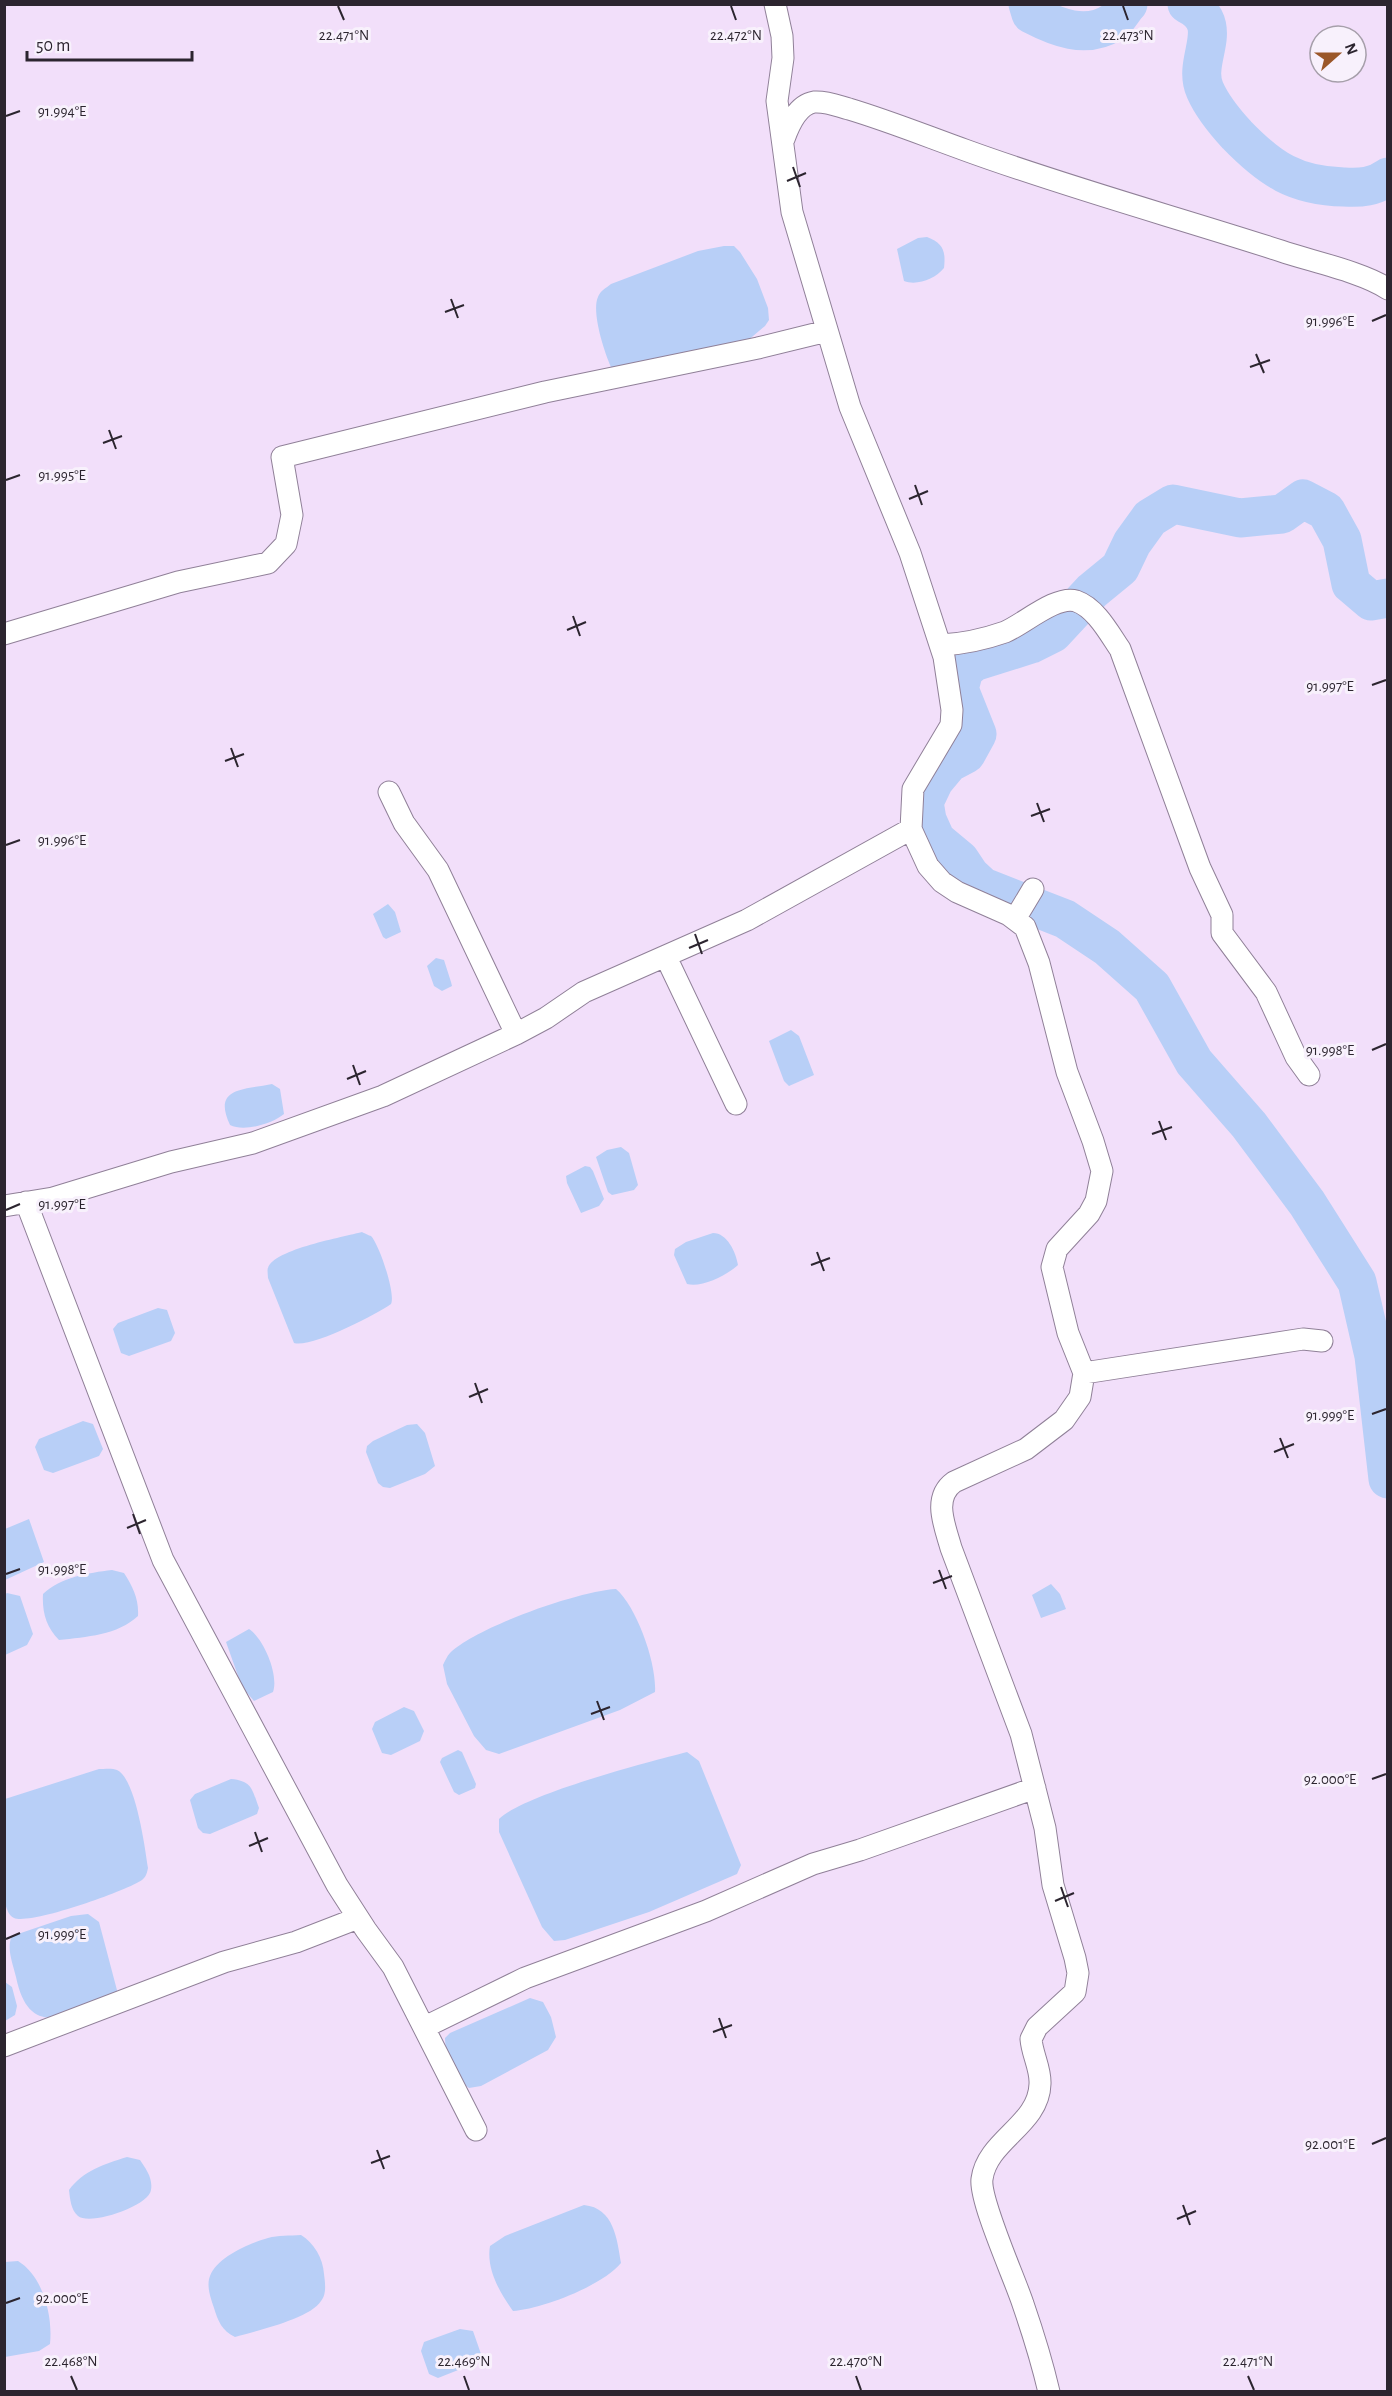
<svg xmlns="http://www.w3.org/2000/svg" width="1392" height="2396" font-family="'Alegreya Sans',sans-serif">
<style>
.water{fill:#b8cff7}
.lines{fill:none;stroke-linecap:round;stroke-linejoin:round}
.river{stroke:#b8cff7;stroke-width:39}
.minor-casing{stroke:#908098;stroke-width:23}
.minor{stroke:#fff;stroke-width:21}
.ticks{fill:none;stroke:#2c252f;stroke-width:2}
.ticks-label{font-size:15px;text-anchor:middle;fill:#2c252f;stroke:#f8f1fc;stroke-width:6;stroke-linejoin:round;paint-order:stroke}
</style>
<rect width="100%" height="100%" fill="#f2dffa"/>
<path class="water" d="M927 237C943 243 946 251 944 268 935 279 917 286 904 281L897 249 918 238Z
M724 246H734L740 252 757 279 768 308 769 320 765 326 746 342 612 369C605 355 591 312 598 297 600 291 606 288 611 284L698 251Z
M388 904 395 912 401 932 386 939 383 937 373 914Z
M436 958 444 960 451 982 452 986 442 991 434 986 427 966Z
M791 1030 799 1036 814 1075 789 1086 784 1081 769 1041Z
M272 1084 280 1089 284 1114C272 1124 244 1132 230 1125 212 1087 244 1090 272 1084Z
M621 1147 629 1153 638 1185 634 1190 612 1195 608 1192 596 1157 607 1150Z
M585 1166 590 1167 593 1171 604 1199 599 1206 581 1213 567 1183 566 1176Z
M362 1232C362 1232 370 1236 371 1236 379 1244 396 1294 391 1304 375 1315 312 1348 294 1343L268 1278C268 1276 267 1269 268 1268 274 1249 344 1237 362 1232Z
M713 1233C727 1233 736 1252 738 1265 727 1275 702 1288 687 1284L674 1255 675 1249 686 1242Z
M158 1308 167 1310 175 1333 171 1341 129 1356 121 1353 113 1329 118 1323Z
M83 1421 93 1424 103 1449 99 1456 53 1473 44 1470 35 1447 39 1439Z
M417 1424 425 1433 435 1466 425 1474 390 1488 383 1487 378 1483 366 1452 367 1446 373 1441 407 1425Z
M29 1519 44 1562 5 1580V1529Z
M112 1570 124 1573C133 1587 139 1599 138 1616 118 1635 86 1637 59 1640 46 1627 42 1612 43 1594 61 1577 88 1573 112 1570Z
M1051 1584 1060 1594 1066 1609 1041 1618 1032 1595Z
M616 1589C637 1607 657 1664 655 1692L620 1710 499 1754 486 1750 474 1736 447 1684 443 1665C445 1661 447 1656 450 1653 476 1627 579 1591 616 1589Z
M7 1593 20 1596 33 1634 27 1645 5 1655 4 1595Z
M249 1629C264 1639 279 1675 273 1692L254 1701 242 1687 226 1642Z
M404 1707 414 1711 424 1731 420 1741 391 1755 382 1753 372 1729 375 1722Z
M458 1750 462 1752 476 1784 475 1788 459 1795 454 1792 440 1762 442 1758Z
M687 1752 699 1761 741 1865 737 1874 649 1912 565 1940 554 1941 542 1927 499 1832V1819C525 1794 648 1762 687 1752Z
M99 1769C104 1769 113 1768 117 1770 136 1779 145 1848 148 1868 147 1873 146 1877 142 1880 126 1891 31 1925 14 1918 8 1915 7 1909 5 1903V1799Z
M231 1779C253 1781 252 1790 259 1808L257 1814 210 1834 203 1833 198 1828 190 1800 195 1794Z
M88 1914 99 1922 118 1994C74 2011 30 2045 16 1977 13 1964 6 1948 12 1936L71 1916Z
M5 1982 12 1987 17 2006 15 2015 5 2021Z
M530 1998 543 2002 551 2017 556 2037 548 2050 481 2086 469 2088C456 2078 445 2055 445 2038L450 2033Z
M127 2157 140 2160C146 2169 153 2178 151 2190 149 2206 90 2226 78 2216 71 2210 70 2199 69 2190 83 2171 104 2164 127 2157Z
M584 2205C614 2208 617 2239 621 2263 602 2286 542 2309 513 2311 500 2293 486 2269 490 2246L505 2236Z
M301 2235C314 2243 323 2258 324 2274 325 2282 327 2294 321 2301 310 2319 255 2331 235 2337 222 2331 218 2321 214 2308 211 2299 206 2286 210 2276 217 2257 250 2243 268 2238 278 2235 290 2236 301 2235Z
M18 2261C43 2276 53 2316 50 2344L39 2351 5 2357V2262Z
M460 2329 473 2331 481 2354 476 2363 438 2378 429 2374 421 2351 424 2342Z"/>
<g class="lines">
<path class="river" d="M1028 4 1031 14C1056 27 1086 40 1113 22 1119 18 1123 9 1128 4
M1187 4C1229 25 1191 59 1205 90 1212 106 1225 122 1237 135 1270 169 1295 186 1344 187 1361 188 1374 187 1388 177
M1388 598 1371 601 1351 584 1342 540 1326 511 1303 499 1282 514 1240 518 1173 504 1150 518 1132 543 1120 568 1092 591 1053 633 1031 644 974 662 964 670 959 689 977 734 966 754 949 763 934 781 924 802 927 820 936 840 960 860 970 875 983 887 1065 919 1107 947 1152 987 1194 1062 1249 1125 1307 1203 1357 1282 1374 1356 1388 1479"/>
<defs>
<path id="minor" d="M775 4 782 36 783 58 777 101 792 212 850 407 910 553 944 657 952 710 951 725 913 789 911 829 928 866 942 882 957 892 1009 915 1025 927 1039 963 1067 1072 1093 1141 1102 1171 1096 1201 1089 1214 1057 1249 1052 1267 1068 1333 1084 1373 1080 1397 1064 1420 1026 1449 954 1482C932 1498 945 1526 951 1548L1021 1734 1045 1828 1053 1885 1075 1958 1078 1973 1075 1992 1037 2027 1031 2039C1032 2054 1041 2069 1040 2084 1039 2125 987 2140 982 2179 979 2200 1015 2279 1023 2304 1033 2333 1042 2362 1049 2392
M784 139C789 125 797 105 814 102 827 101 838 106 849 109 889 121 926 136 965 150 1069 188 1176 217 1281 251 1310 261 1363 272 1388 289
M4 634 178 582 268 563 286 544 292 515 282 457 545 392 758 348 827 331
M941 645C962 644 985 639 1005 632 1024 624 1056 595 1076 601 1096 608 1109 633 1120 649L1200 868 1222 915V933L1266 992 1296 1057 1309 1075
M389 792 404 823 438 870 516 1034
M1015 919 1033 889
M666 957 736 1104
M26 1202 163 1560 337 1885 366 1930 393 1967 476 2130
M4 1206 53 1198 171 1162 253 1143 383 1096 516 1034 546 1018 584 992 747 920 911 829
M1084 1373 1303 1339 1322 1341
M425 2027 525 1978 706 1911 813 1864 860 1850 1035 1788
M4 2046 224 1962 296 1942 358 1918"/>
</defs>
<use href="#minor" class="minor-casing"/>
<use href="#minor" class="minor"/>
</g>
<path class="ticks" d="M338 6 344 20M731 6 736 20M1123 6 1128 20M6 116 20 111M793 167 800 187M787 181 806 173M451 299 458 318M445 312 464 305M1372 321 1386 315M1256 354 1264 373M1250 367 1270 360M109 430 116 449M103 443 122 436M6 480 20 475M915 485 922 505M909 499 928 491M573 616 580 636M567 630 586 622M1372 685 1386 680M231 748 238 767M225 761 244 754M1037 803 1044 822M1031 816 1050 809M6 845 20 840M695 934 702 954M689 948 708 940M1372 1050 1386 1044M353 1065 360 1085M347 1079 366 1071M1159 1121 1166 1140M1152 1134 1172 1127M6 1210 20 1204M817 1252 824 1271M811 1265 830 1258M475 1383 482 1403M469 1397 488 1389M1372 1414 1386 1409M1280 1438 1288 1458M1274 1452 1294 1444M133 1514 140 1534M127 1528 146 1520M939 1570 946 1589M6 1574 20 1569M933 1583 952 1576M597 1701 604 1720M591 1714 610 1707M1372 1779 1386 1774M255 1832 262 1852M249 1846 268 1838M1061 1887 1068 1907M1055 1901 1074 1893M6 1939 20 1933M719 2018 726 2038M713 2032 732 2025M1372 2144 1386 2138M377 2150 384 2169M371 2163 390 2156M1183 2205 1190 2225M1177 2219 1196 2211M6 2303 20 2298M71 2376 77 2390M464 2376 469 2390M856 2376 861 2390M1248 2376 1254 2390"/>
<g class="ticks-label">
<text x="344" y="40">22.471°N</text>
<text x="736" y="40">22.472°N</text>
<text x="1128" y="40">22.473°N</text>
<text x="62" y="116">91.994°E</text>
<text x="1330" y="326">91.996°E</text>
<text x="62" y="480">91.995°E</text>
<text x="1330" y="691">91.997°E</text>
<text x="62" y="845">91.996°E</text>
<text x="1330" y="1055">91.998°E</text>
<text x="62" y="1209">91.997°E</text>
<text x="1330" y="1420">91.999°E</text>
<text x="62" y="1574">91.998°E</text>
<text x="1330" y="1784">92.000°E</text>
<text x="62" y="1939">91.999°E</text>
<text x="1330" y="2149">92.001°E</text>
<text x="62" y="2303">92.000°E</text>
<text x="71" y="2366">22.468°N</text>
<text x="464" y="2366">22.469°N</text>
<text x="856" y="2366">22.470°N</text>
<text x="1248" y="2366">22.471°N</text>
</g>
<rect width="1392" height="2396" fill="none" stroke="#2c252f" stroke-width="12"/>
<g transform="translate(1338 54) rotate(69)"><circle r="28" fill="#f8f1fc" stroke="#a69faa" stroke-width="1.5"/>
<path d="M0-4.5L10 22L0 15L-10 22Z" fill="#9b5729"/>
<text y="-9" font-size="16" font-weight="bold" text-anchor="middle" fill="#2c252f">N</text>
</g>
<path d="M27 51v9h165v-9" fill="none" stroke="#2c252f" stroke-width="3"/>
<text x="36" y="51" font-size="18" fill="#2c252f" stroke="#f8f1fc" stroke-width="4.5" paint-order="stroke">50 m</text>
</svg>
